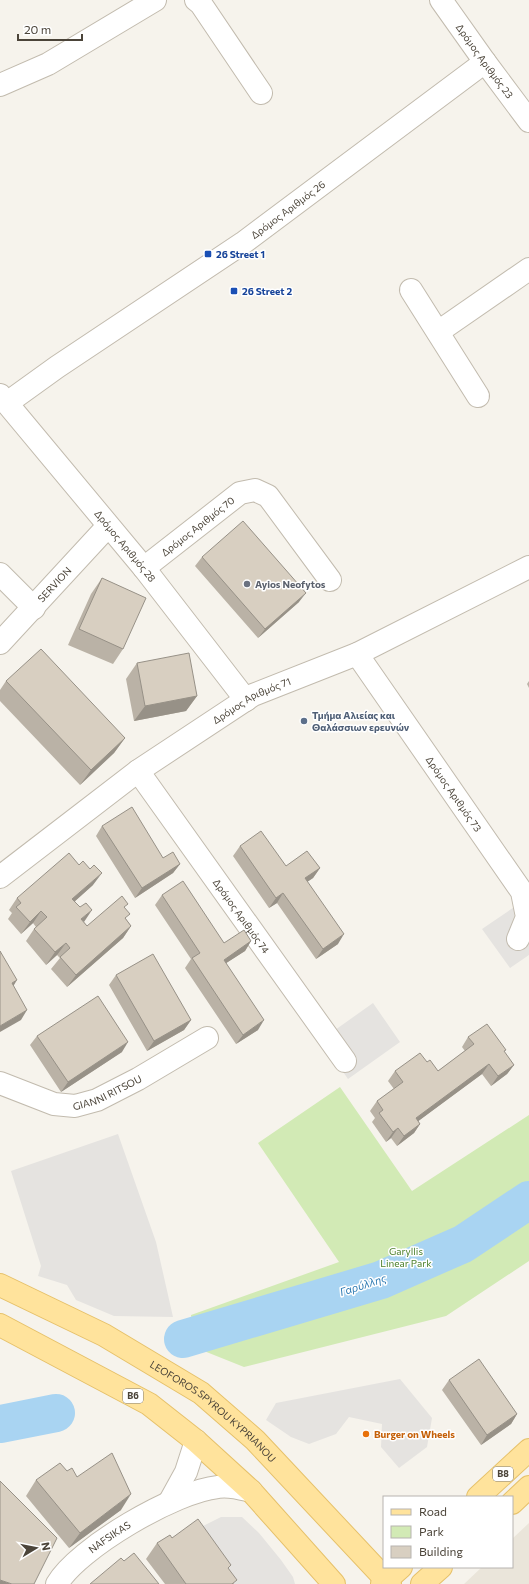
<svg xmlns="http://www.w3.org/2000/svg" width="529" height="1584" font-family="Commissioner,sans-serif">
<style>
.residential{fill:#eae5da}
.green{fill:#d2eab5}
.parking{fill:#e5e3e0}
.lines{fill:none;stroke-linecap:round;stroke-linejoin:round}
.river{stroke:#a9d4f2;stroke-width:38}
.minor-casing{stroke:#c2bbae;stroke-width:24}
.major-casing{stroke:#e6c16a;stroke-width:24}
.minor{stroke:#fff;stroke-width:22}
.major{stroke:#ffe39c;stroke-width:22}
.wall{fill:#bab2a6}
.shaded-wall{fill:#979187}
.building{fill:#d8cfc1;stroke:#979187}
.transit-dot{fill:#1a4fb4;stroke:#fff;stroke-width:1.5}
.worship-dot{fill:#6b7280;stroke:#fff;stroke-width:1.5}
.service-dot{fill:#5c6f8a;stroke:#fff;stroke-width:1.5}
.food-dot{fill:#e8710a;stroke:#fff;stroke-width:1.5}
.labels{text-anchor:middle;stroke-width:3;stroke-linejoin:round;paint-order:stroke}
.shield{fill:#fff;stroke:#817c74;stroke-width:1}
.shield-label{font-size:9px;font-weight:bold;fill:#4b4439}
.street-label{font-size:10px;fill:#4b4439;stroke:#fff}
.transit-label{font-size:10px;font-weight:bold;fill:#164399;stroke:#fff;text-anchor:start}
.worship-label{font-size:10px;font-weight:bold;fill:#5b616d;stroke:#fff;text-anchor:start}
.service-label{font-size:10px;font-weight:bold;fill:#4e5e75;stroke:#fff;text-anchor:start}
.park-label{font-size:10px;fill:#4a7f2a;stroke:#fff}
.food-label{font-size:10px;font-weight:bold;fill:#c56008;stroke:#fff;text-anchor:start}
.water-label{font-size:11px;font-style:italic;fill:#2e7ab2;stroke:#fff}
</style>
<rect width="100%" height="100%" fill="#f6f3ec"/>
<path class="residential" d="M529 1523V1584H464L482 1567H512V1539Z"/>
<path class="green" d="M340 1087 412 1191 529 1115V1261L446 1316 244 1367 194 1347 191 1315 339 1262 258 1143Z"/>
<path class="parking" d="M529 897V955L510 968 482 929Z
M373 1003 400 1042 348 1079 321 1040Z
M118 1134 156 1242 173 1317 114 1316 76 1300 67 1285 38 1276 41 1266 11 1171Z
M400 1379 432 1418 427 1447 399 1468 381 1447 382 1424 349 1417 336 1434 309 1444 291 1437 266 1420 276 1403Z
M221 1517H242L259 1533 281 1560 293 1577 295 1584H229L191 1532Z"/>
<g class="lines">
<path class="river" d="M183 1339 381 1280 463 1244 529 1200
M0 1424 56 1413"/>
<defs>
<g id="minor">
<path d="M196 0 201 4 261 93"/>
<path id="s1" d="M441 0 485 62 529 121"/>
<path d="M0 85 48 64 155 0"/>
<path d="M411 290 478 396"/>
<path d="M438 332 529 269"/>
<path id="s2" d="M0 395 144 568 246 700"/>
<path id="s3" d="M7 403 57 367 243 243 485 62"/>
<path id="s4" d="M144 568 240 493 255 490 268 496 330 580"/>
<path d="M0 574 34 608"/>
<path id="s5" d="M0 643 108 526"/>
<path id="s6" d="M357 654 522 892 527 917 518 939"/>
<path id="s7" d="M138 771 345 1061"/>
<path id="s8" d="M0 877 138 771 253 695 357 654 529 567"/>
<path id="s9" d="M0 1083 54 1104 75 1106 97 1100 138 1079 207 1038"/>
<path d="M170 1501 186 1472 196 1441"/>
<path id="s10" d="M57 1584C78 1548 176 1491 218 1487 229 1485 239 1488 251 1491"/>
</g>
<g id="major">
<path id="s11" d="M0 1285 104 1335 201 1393 255 1440 390 1584"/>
<path d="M0 1325 149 1404 196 1441 251 1491 334 1584"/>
<path d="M478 1497 529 1450"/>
<path d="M512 1503 529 1487"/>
<path d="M382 1584 401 1567"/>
<path d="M422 1584 441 1567"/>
</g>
</defs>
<use href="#minor" class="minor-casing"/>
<use href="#major" class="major-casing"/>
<use href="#minor" class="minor"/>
<use href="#major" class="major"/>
</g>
<path class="wall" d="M202 557 299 602 258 638 195 566Z
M102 578 123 649 113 664 68 645 91 594Z
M137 663 197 696 186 711 134 721 126 679Z
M6 681 125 738 114 753 80 785 0 701V690Z
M529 681V688L527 684Z
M102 826 163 858 180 864 173 873 135 898 96 836Z
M240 846 286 866 320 868 313 878 307 882 338 944 316 959 277 903 269 908 233 856Z
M93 885 75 901 84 922 87 926 125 908 126 919 131 926 123 938 67 987 51 969 60 958 57 955 46 965 26 941 34 929 36 927 33 923 21 934 8 919 12 913 9 910 17 898Z
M162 895 224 943 251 941 245 951 226 963 258 1030 236 1044 185 968 191 959 155 905Z
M116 975 191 1020 184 1030 147 1051 109 985Z
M37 1036 122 1052 61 1092 30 1045Z
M468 1037 504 1052 514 1065 507 1074 491 1086 482 1074 418 1121 420 1124 414 1133 397 1146 391 1138 386 1142 372 1122 375 1118 370 1111 377 1101 394 1089 388 1081 395 1071 427 1062 438 1071 465 1051 462 1047Z
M449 1380 517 1414 511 1424 481 1445 442 1390Z
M67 1471 77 1477 121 1510 69 1548 26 1496 36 1480Z
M172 1538 229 1569 234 1584H165L146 1559 157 1543Z"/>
<path class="shaded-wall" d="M306 593 299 602 258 638 265 629Z
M197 696 186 711 134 721 145 706Z
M125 738 114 753 80 785 91 770Z
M180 864 173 873 135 898 142 888Z
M320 868 313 878 298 888 305 878Z
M102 873 93 885 64 911 72 899Z
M283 893 277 903 269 908 276 898Z
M92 910 84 922 81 919Z
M41 911 33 923 21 934 30 922Z
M131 926 123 938 67 987 76 975Z
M344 934 338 944 316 959 323 949Z
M251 941 245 951 217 969 224 960Z
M66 943 57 955 46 965 55 952Z
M17 980 11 990 12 983Z
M27 1010 21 1020 0 1032V1026Z
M191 1020 184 1030 147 1051 154 1041Z
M264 1020 258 1030 236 1044 243 1035Z
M128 1042 122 1052 61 1092 68 1082Z
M489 1064 482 1074 409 1128 416 1118Z
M514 1065 507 1074 491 1086 498 1076Z
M420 1124 414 1133 397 1146 404 1136Z
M398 1128 391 1138 386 1142 393 1132Z
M517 1414 511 1424 481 1445 487 1435Z
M131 1494 121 1510 69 1548 80 1533Z
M0 1580 12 1584H0Z"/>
<path class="building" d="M243 521 306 593 265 629 202 557Z
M102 578 146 598 123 649 79 629Z
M41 649 125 738 91 770 6 681Z
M189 653 197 696 145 706 137 663Z
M132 807 163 858 173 852 180 864 142 888 102 826Z
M261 831 286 866 307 851 320 868 305 878 344 934 323 949 283 893 276 898 240 846Z
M69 853 79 865 83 861 90 869 94 865 102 873 72 899 80 907 86 903 92 910 81 919 87 926 122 896 128 904 124 907 130 914 125 918 131 926 76 975 60 957 70 948 66 943 55 952 34 929 47 917 41 911 30 922 16 907 21 903 17 898Z
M183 881 224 943 244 930 251 941 224 960 264 1020 243 1035 192 958 200 953 162 895Z
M0 951 17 980 12 983 27 1010 0 1026Z
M153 954 191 1020 154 1041 116 975Z
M98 996 128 1042 68 1082 37 1036Z
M487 1024 506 1050 504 1051 514 1065 498 1076 489 1064 416 1118 420 1124 404 1136 398 1128 393 1132 379 1113 383 1110 377 1101 403 1082 395 1071 420 1053 427 1062 430 1060 438 1071 474 1044 468 1037Z
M479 1359 517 1414 487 1435 449 1380Z
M112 1453 131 1494 80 1533 36 1480 60 1463 67 1471 72 1468 77 1477Z
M0 1481 57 1538 34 1584H12L0 1580Z
M198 1519 231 1565 228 1568 237 1580 232 1584H186L157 1543 170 1535 172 1538Z
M134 1553 159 1584H90L121 1558 124 1561Z"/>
<g class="transit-dot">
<rect x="204" y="250" width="8" height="8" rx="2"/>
<rect x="230" y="287" width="8" height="8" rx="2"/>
</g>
<circle class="worship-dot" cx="247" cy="584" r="4"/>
<circle class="service-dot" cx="304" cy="721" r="4"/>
<circle class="food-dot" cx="366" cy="1434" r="4"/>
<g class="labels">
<g class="shield">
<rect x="123" y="1389" width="20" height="14" rx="3"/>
<rect x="493" y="1467" width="20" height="14" rx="3"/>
</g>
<g class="shield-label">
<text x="133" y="1399">B6</text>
<text x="503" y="1477">B8</text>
</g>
<g class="street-label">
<text dy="4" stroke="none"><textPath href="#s1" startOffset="75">Δρόμος Αριθμός 23</textPath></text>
<text dy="4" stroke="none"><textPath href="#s3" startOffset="341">Δρόμος Αριθμός 26</textPath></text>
<text dy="4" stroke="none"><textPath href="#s4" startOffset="68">Δρόμος Αριθμός 70</textPath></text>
<text dy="4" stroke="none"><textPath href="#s2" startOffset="196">Δρόμος Αριθμός 28</textPath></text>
<text dy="4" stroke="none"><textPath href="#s5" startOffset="80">SERVION</textPath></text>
<text dy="4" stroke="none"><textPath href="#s8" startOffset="308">Δρόμος Αριθμός 71</textPath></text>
<text dy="4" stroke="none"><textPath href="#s6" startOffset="170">Δρόμος Αριθμός 73</textPath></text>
<text dy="4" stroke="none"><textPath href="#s7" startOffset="178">Δρόμος Αριθμός 74</textPath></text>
<text dy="4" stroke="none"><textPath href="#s9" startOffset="114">GIANNI RITSOU</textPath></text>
<text dy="4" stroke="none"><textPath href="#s11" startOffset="249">LEOFOROS SPYROU KYPRIANOU</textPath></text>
<text dy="4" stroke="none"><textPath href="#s10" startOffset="71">NAFSIKAS</textPath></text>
</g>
<g class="transit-label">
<text x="216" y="258">26 Street 1</text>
<text x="242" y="295">26 Street 2</text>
</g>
<g class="worship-label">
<text x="255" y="588">Ayios Neofytos</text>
</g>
<g class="service-label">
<text x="312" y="719">Τμήμα Αλιείας και<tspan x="312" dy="12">Θαλάσσιων ερευνών</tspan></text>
</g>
<g class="park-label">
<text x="406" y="1255">Garyllis<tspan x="406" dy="12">Linear Park</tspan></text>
</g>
<g class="food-label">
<text x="374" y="1438">Burger on Wheels</text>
</g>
<g class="water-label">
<text transform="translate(363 1285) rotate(-18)" y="4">Γαρύλλης</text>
</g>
</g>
<rect x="383" y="1496" width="130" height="72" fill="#ffffff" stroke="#b7b4b0"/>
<rect x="391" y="1509" width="20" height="6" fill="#ffe39c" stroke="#b7b4b0"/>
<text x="419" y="1516" font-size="12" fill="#4b4439">Road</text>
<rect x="391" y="1526" width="20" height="12" fill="#d2eab5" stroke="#b7b4b0"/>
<text x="419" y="1536" font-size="12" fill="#4b4439">Park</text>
<rect x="391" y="1546" width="20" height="12" fill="#d8cfc1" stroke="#b7b4b0"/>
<text x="419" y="1556" font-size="12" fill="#4b4439">Building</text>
<g transform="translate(36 1548) rotate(80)" stroke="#ffffff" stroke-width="3" paint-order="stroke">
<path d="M0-3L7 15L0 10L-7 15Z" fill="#4b4439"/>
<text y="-6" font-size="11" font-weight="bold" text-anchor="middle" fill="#4b4439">N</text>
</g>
<path d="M18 34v6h64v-6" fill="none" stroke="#4b4439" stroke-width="2"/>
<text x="24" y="34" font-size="12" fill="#4b4439" stroke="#ffffff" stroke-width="3" paint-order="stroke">20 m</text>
</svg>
